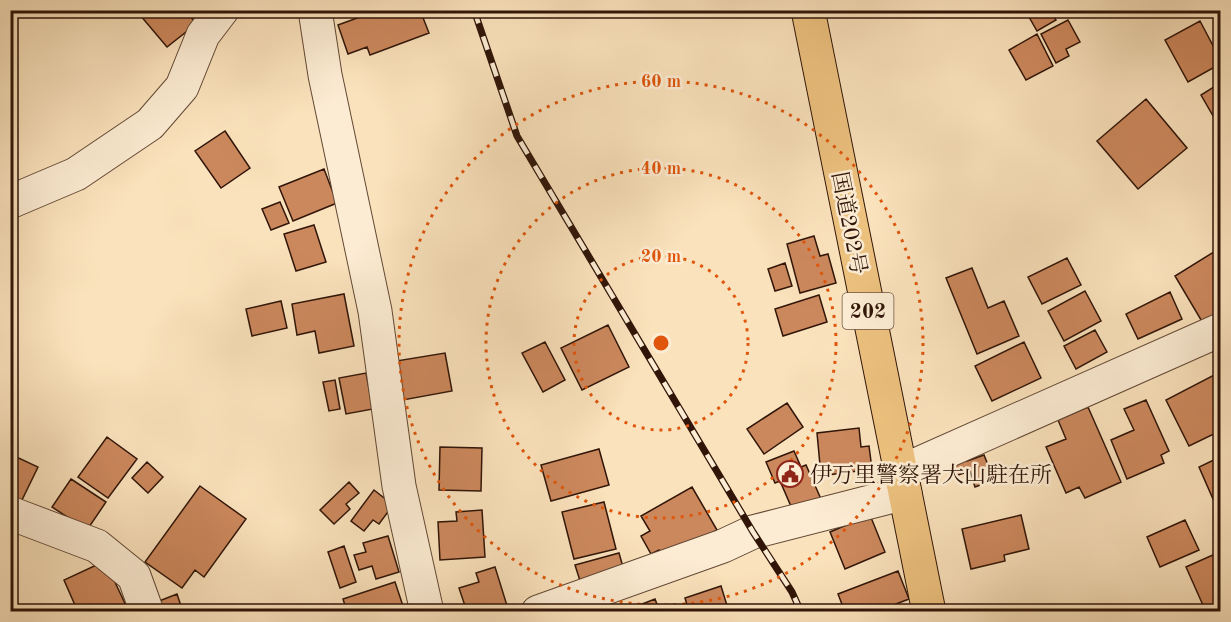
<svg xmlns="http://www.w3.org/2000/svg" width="1231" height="622" font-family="'Old Standard TT','Noto Serif JP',serif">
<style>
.building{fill:#cc885d;stroke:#301508;stroke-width:1.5}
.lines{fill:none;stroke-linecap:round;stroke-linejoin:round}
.street-casing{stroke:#624835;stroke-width:35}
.highway-casing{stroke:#301508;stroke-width:35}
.street{stroke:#fcecd3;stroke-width:33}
.highway{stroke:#edc17e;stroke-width:33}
.rail-casing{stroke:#301508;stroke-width:7}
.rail{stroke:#fcecd3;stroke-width:4.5;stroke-dasharray:14;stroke-linecap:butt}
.ring{fill:none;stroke:#df560c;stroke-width:3;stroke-dasharray:3 6}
.labels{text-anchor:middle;stroke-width:5;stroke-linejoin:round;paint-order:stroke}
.shield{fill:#fcecd3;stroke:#6d5645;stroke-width:1.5}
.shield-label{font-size:21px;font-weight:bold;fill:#301508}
.street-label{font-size:22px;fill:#301508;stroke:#fcecd3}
.poi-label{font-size:22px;fill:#301508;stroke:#fcecd3;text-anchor:start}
.centre{fill:#df560c;stroke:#fcecd3;stroke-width:3}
.ring-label{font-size:18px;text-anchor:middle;font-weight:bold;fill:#df560c;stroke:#fcecd3;stroke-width:5;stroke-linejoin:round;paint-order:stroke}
</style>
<rect width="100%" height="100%" fill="#fae2bc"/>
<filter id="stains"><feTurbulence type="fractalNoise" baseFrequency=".00333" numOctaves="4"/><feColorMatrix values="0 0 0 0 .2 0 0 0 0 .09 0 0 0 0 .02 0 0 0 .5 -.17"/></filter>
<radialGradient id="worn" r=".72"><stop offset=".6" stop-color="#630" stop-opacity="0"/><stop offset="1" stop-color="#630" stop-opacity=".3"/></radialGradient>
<path class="building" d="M145 10H186L196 24 167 47 140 15Z
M379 10H420L429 33 370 55 367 47 348 54 338 25Z
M1025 10H1050L1056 20 1037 31Z
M1068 20 1080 42 1066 49 1069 56 1056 63 1041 34Z
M1200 21 1220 59V64L1188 82 1165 40Z
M1037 34 1053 66 1026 80 1009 50Z
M1220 83V128L1201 95Z
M1146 99 1187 148 1138 189 1097 141Z
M225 131 250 168 221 188 195 151Z
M324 169 337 203 293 221 279 187Z
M280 202 289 223 271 230 262 209Z
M314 225 326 262 296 271 284 234Z
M814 236 820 256 828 254 836 283 800 293 787 244Z
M1217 250 1220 255V315L1204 325 1175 276Z
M1067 258 1081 285 1042 304 1028 277Z
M785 263 792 286 775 291 768 269Z
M972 268 988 308 1004 301 1019 336 977 354 946 278Z
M1085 291 1101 321 1064 341 1048 311Z
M1170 292 1182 319 1138 339 1126 314Z
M344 294 354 346 319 353 315 331 297 335 292 304Z
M819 295 827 322 783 336 775 309Z
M281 301 287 328 252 336 246 309Z
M608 325 629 367 582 390 561 348Z
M1095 330 1107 352 1076 369 1064 346Z
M545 342 565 380 543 392 522 353Z
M1024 342 1041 378 992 401 975 366Z
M445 353 452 391 403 400 396 361Z
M366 373 373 409 346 414 339 378Z
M1218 373 1220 377V431L1189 446 1166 400Z
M335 380 340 409 329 411 323 382Z
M1146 400 1169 451 1161 455 1164 463 1127 479 1111 440 1134 430 1124 409Z
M787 403 803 427 764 454 747 429Z
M1088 407 1121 482 1085 498 1079 487 1066 493 1046 447 1066 439 1058 420Z
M859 428 861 447 869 446 872 469 821 476 817 433Z
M107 437 137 459 108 498 78 477Z
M440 447 482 448 481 491 439 490Z
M599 449 609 485 551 501 541 465Z
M794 451 801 467 806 465 821 499 793 511 780 481 775 483 766 462Z
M963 452 967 461 984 455 994 480 975 487 970 471 955 476 948 458Z
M10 454 38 467 20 504 10 500Z
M1220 457V515L1199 467Z
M147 462 163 477 148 493 132 478Z
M71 479 106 502 87 530 52 507Z
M349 482 359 493 346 504 350 509 334 524 320 510Z
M200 486 246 519 204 577 195 570 182 588 145 562Z
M692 487 717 530 665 560 659 550 651 554 641 536 650 531 641 516Z
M374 490 393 505 379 524 373 520 364 531 351 521Z
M604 502 616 549 574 559 562 512Z
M482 510 485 557 440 560 438 522 457 521 456 512Z
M870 515 885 552 845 569 830 532Z
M1021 515 1029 549 1004 555 1005 561 971 569 962 529Z
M1185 520 1199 550 1160 567 1147 537Z
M388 536 399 572 376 579 372 566 359 570 354 555 366 552 363 543Z
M344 546 356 582 340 588 328 552Z
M619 553 625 574 582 587 575 565Z
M1215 554 1220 566V612H1206L1186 567Z
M105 561 129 612H78L64 580Z
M495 567 509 612H467L459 588 479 582 476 573Z
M898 571 909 599 875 612H845L838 594Z
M395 582 405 612H347L343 599Z
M721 586 729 612H689L685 598Z
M177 594 183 612H152L149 605Z
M655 599 660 612H628L627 610Z"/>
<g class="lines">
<defs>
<path id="street" d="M315 10 325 75 375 311 399 486 427 612
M10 202 76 174 150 124 182 87 203 35 222 10
M900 472 1220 330
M10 513 97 546 134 576 147 612
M538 612 723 546 753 532 905 493"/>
<path id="highway" d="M808 10 929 612"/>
</defs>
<use href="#street" class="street-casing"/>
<use href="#highway" class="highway-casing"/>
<use href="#street" class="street"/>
<use href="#highway" class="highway"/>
<defs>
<path id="rail" d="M474 10 517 136 753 532 792 592 801 612"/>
</defs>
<use href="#rail" class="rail-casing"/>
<use href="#rail" class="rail"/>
</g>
<g class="ring">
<circle cx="661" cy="343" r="87"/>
<circle cx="661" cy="343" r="175"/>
<circle cx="661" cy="343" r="262"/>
</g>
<defs>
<symbol id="civic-ring" viewBox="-11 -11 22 22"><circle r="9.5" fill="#fcecd3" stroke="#8f2418" stroke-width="1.5"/><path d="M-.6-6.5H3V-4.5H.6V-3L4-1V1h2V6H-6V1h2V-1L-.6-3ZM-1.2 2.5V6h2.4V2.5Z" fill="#8f2418"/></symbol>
</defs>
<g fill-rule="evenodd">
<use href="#civic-ring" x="775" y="459" width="30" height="30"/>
</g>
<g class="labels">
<rect class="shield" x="842.5" y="293" width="51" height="36" rx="4.5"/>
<g class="shield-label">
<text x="868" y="318">202</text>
</g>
<g class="street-label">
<text transform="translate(850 223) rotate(79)" y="8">国道202号</text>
</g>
<g class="poi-label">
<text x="810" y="482">伊万里警察署大山駐在所</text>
</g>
</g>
<circle cx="661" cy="343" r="9" class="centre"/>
<g class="ring-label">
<text x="661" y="87">60 m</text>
<text x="661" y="174">40 m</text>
<text x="661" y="262">20 m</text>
</g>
<rect width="1231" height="622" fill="none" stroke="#fae2bc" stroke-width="36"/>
<rect x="12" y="12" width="1207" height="598" fill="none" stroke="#301508" stroke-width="3"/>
<rect x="18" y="18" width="1195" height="586" fill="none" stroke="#301508" stroke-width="1.5"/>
<rect width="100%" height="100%" filter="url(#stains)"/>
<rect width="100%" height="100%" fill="url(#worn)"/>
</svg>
